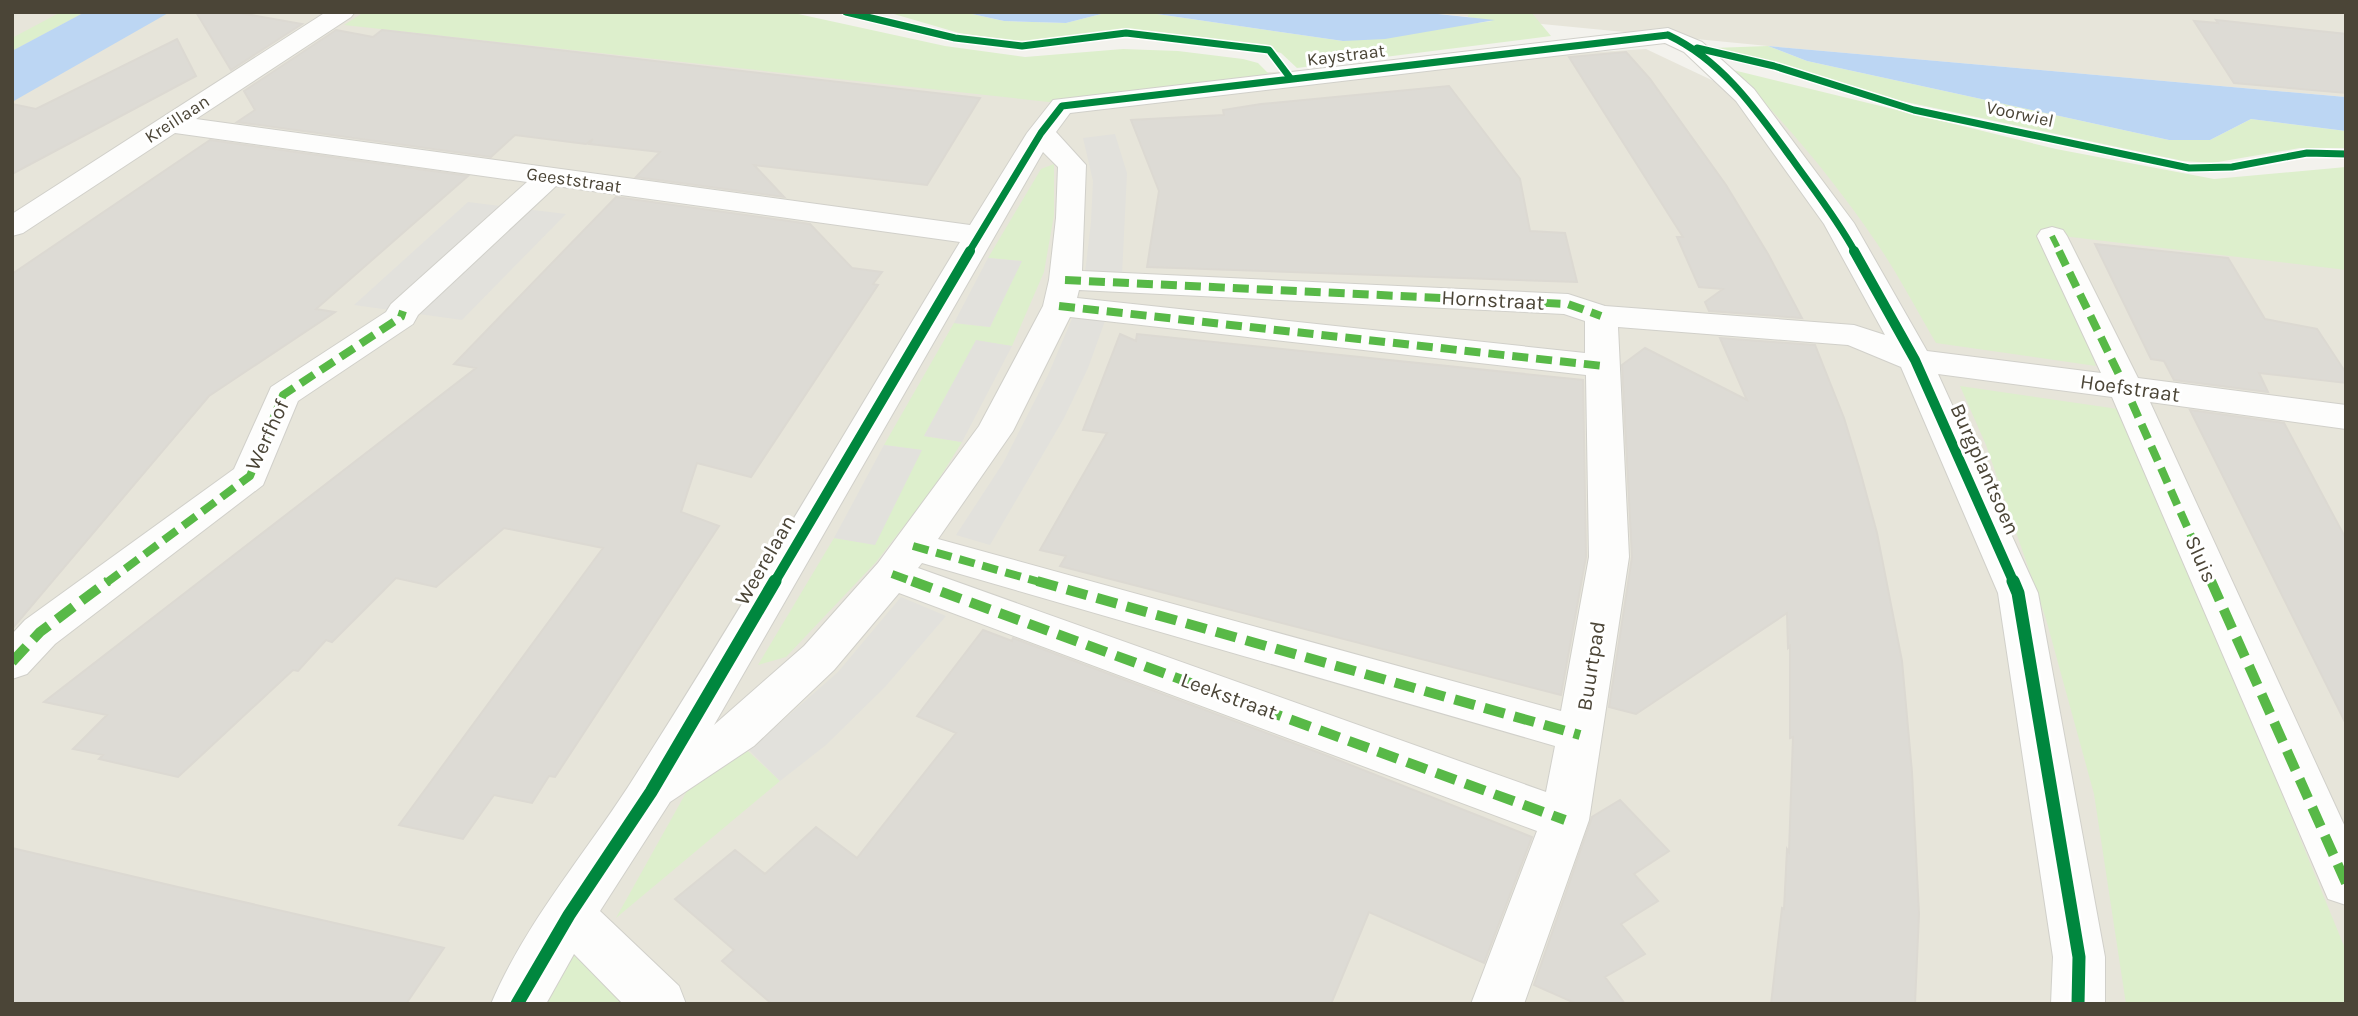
<svg xmlns="http://www.w3.org/2000/svg" width="2358" height="1016" font-family="Karla,sans-serif">
<style>
.residential{fill:#e7e5da}
.green{fill:#ddefcc}
.parking{fill:#e2e1dc}
.water{fill:#bcd6f3}
.building{fill:#dddbd5;stroke:#dcd9d2;stroke-width:2}
.lines{fill:none;stroke-linecap:round;stroke-linejoin:round}
.minor-casing{stroke:#d1d0ca;stroke-width:2}
.minor{fill:#fdfdfc;fill-rule:evenodd}
.quiet-far2{stroke:#58b947;stroke-width:6;stroke-dasharray:12 6;stroke-linecap:butt}
.quiet-far1{stroke:#58b947;stroke-width:8;stroke-dasharray:16 8;stroke-linecap:butt}
.quiet{stroke:#58b947;stroke-width:10;stroke-dasharray:21 10;stroke-linecap:butt}
.cycleway-far2-casing{stroke:#fff;stroke-width:10}
.cycleway-far1-casing{stroke:#fff;stroke-width:14}
.cycleway-casing{stroke:#fff;stroke-width:18}
.cycleway-far2{stroke:#00873e;stroke-width:7}
.cycleway-far1{stroke:#00873e;stroke-width:10}
.cycleway{stroke:#00873e;stroke-width:13}
.labels{text-anchor:middle;stroke-width:6;stroke-linejoin:round;paint-order:stroke}
.far-street-label{font-size:18px;fill:#4b4537;stroke:#fff}
.street-label{font-size:21px;fill:#4b4537;stroke:#fff}
</style>
<rect width="100%" height="100%" fill="#f3f2ed"/>
<path class="residential" d="M12 12H357L553 42 1241 74 1646 49 1756 101 2048 211 2346 244V1004H12Z
M1419 12H2346V97L1768 46Z"/>
<path class="green" d="M61 12H85L12 51V38Z
M364 12H789L945 46 1025 57 1123 49 1178 51 1243 59 1258 63 1274 79 1049 102 344 25Z
M887 12H963L1004 21 1066 23 1109 12 1150 13 1343 41 1492 21 1468 17 1469 12H1531L1551 36 1297 68 1281 53 1253 46 1184 38 1121 35 1029 43 959 33Z
M1768 46 1807 61 2169 140H2210L2251 119 2346 131V148H2300L2212 163 2183 161 1892 99 1783 65 1714 48Z
M1733 70 2056 149 2214 179 2346 167V270L2046 234 2096 366 1936 343C1916 309 1898 274 1876 242 1833 179 1786 123 1733 70Z
M1054 164V215L1044 272 1012 346 976 341 924 436 962 442 932 490 876 562 786 657 758 665 834 538 875 544 921 450 884 445 954 323 990 327 1021 261 988 258 1041 169Z
M1960 386 2125 410 2346 951V1004H2126L2094 794 2046 619 1986 445Z
M736 740 780 781 616 918 702 764Z
M569 915 660 1004H517Z"/>
<path class="parking" d="M1115 134 1127 173 1122 275 1085 273 1091 222 1093 181 1083 138Z
M468 202 566 214 462 320 354 305Z
M988 258 1022 261 990 327 954 323Z
M1074 314 1106 318 1088 368 1064 418 990 545 956 535 1003 463 1048 375Z
M976 340 1012 346 962 442 924 436Z
M884 445 922 450 875 545 834 538Z
M901 597 946 616 885 687 826 745 780 781 749 750 838 672Z"/>
<path class="water" d="M85 12H170L12 102V51Z
M963 12H1109L1066 23 1004 21Z
M1128 12H1419L1495 20 1385 39 1343 41 1150 13Z
M1768 46 2346 97V131L2251 119 2210 140H2169L1807 61Z"/>
<path class="building" d="M196 12H234L302 24 231 70Z
M2216 20 2346 34V93L2234 83 2194 21 2218 23Z
M336 30 373 37 382 30 980 98 927 185 754 165 784 197 636 177 660 152 589 144 593 139 586 144 515 135 491 157 237 122 255 110 244 91Z
M177 39 196 76 12 174V104L36 109Z
M1626 52 1650 79 1726 185 1768 254 1802 318 1709 311 1705 302 1723 289 1699 287 1677 237H1683L1569 57Z
M1449 86 1520 179 1530 231 1565 233 1577 282 1147 267 1159 191 1131 120 1224 115 1223 110 1261 104Z
M210 140 468 176 316 309 335 312 209 396 12 629V274Z
M616 197 810 224 852 268 882 272 873 284 878 285 751 477 697 463 681 512 719 526 555 777 549 776 532 803 494 795 463 839 399 825 603 548 504 528 436 587 396 578 332 642 326 640 298 671 293 670 178 777 99 759 103 755 73 749 107 715 44 702 476 368 454 364Z
M2095 244 2228 258 2265 319 2317 329 2346 373V383L2259 373 2268 392 2174 380 2164 361 2151 359Z
M1120 334 1136 341 1137 334 1583 380 1586 557 1561 695 1060 566 1066 556 1040 550 1107 433 1083 430Z
M1720 338 1815 345 1844 418 1859 467 1877 533 1902 661 1912 772 1919 914 1915 1004H1771L1782 908 1784 909 1787 849 1789 852 1793 737 1790 738V646L1788 648 1787 613 1636 714 1609 707 1632 557 1622 365 1645 348 1747 400Z
M2190 410 2284 423 2346 539V724Z
M983 630 1012 641 1013 638 1328 756 1532 837 1484 963 1369 912 1331 1004H772L722 961 734 950 675 899 735 850 765 874 816 827 857 858 956 733 917 716Z
M1620 800 1669 851 1634 874 1658 901 1621 924 1645 954 1605 977 1625 1004H1577L1534 985 1592 817Z
M12 848 178 887 444 948 406 1004H12Z"/>
<g class="lines">
<defs>
<path id="minor" d="M326 12H355L351 17 196 119 970 225 1027 133 1053 100 1668 28 1702 42 1754 89 1854 223 1927 351 2101 373 2037 236 2041 230 2052 227 2063 230 2067 236 2138 378 2346 405V429L2150 402 2346 829V905L2328 899 2112 397 1938 374 2038 593 2105 957V1004H2051L2053 957 1998 593 1901 367 1848 345 1618 327 1629 557 1589 820 1524 1004H1471L1537 831 899 593 834 670 754 746 670 802 600 911 679 986 686 1004H623L574 954 546 1004H491C526 921 588 851 635 776 747 600 852 420 960 242L556 186 418 315 413 324 298 401 263 485 55 644 27 674 12 679V634L25 620 234 469 271 387 386 312 391 304 527 182 175 133 23 233 12 236V214ZM1665 43 1684 52 1736 101 1824 224 1885 335 1854 325 1605 306 1568 294 1082 271 1086 165 1056 132 1070 113ZM1043 152 1058 167 1056 218 1049 280 1043 306 979 426 878 563 804 646 714 725ZM1079 290 1564 314 1585 321V353L1077 298ZM1070 317 1586 375 1589 557 1561 711 938 539 1013 431ZM922 563 1555 746 1546 792 918 568Z"/>
</defs>
<use href="#minor" class="minor-casing"/>
<use href="#minor" class="minor"/>
<path class="quiet-far2" d="M2052 236 2060 252"/>
<path class="quiet-far1" d="M2059 251 2125 387 2212 583
M1065 280 1568 304 1601 316
M1059 306 1603 366
M913 546 1043 583
M892 574 916 583
M106 583 250 476 283 395 401 317 403 311"/>
<path class="quiet" d="M912 581 1565 820
M1037 581 1580 735
M2211 581 2346 883
M12 662 40 632 108 581"/>
<defs>
<path id="cycleway-far2" d="M846 12 955 38 1022 46 1126 33 1269 50 1291 79
M1668 35C1723 61 1757 111 1792 159 1814 190 1837 219 1855 252
M1697 48 1774 66 1914 110 2189 168 2232 167 2307 153 2346 154
M969 252 1041 133 1062 106 1668 35"/>
<path id="cycleway-far1" d="M1854 251 1915 360 2014 583
M774 583 970 251"/>
<path id="cycleway" d="M2013 581 2018 593 2079 957 2078 1004
M517 1004 569 915 651 792 775 581"/>
</defs>
<use href="#cycleway-far2" class="cycleway-far2-casing"/>
<use href="#cycleway-far1" class="cycleway-far1-casing"/>
<use href="#cycleway" class="cycleway-casing"/>
<use href="#cycleway-far2" class="cycleway-far2"/>
<use href="#cycleway-far1" class="cycleway-far1"/>
<use href="#cycleway" class="cycleway"/>
</g>
<g class="labels">
<g class="far-street-label">
<text transform="translate(1346 55) rotate(-7)" y="6">Kaystraat</text>
<text transform="translate(2020 114) rotate(12)" y="6">Voorwiel</text>
<text transform="translate(177 119) rotate(-33)" y="6">Kreillaan</text>
<text transform="translate(574 180) rotate(8)" y="6">Geeststraat</text>
</g>
<g class="street-label">
<text transform="translate(1493 300) rotate(3)" y="7">Hornstraat</text>
<text transform="translate(2130 388) rotate(8)" y="7">Hoefstraat</text>
<text transform="translate(267 435) rotate(-65)" y="7">Werfhof</text>
<text transform="translate(1985 469) rotate(66)" y="7">Burgplantsoen</text>
<text transform="translate(2201 559) rotate(66)" y="7">Sluis</text>
<text transform="translate(765 560) rotate(-60)" y="7">Weerelaan</text>
<text transform="translate(1591 666) rotate(-81)" y="7">Buurtpad</text>
<text transform="translate(1229 696) rotate(20)" y="7">Leekstraat</text>
</g>
</g>
<rect width="2358" height="1016" fill="none" stroke="#4b4537" stroke-width="28"/>
</svg>
